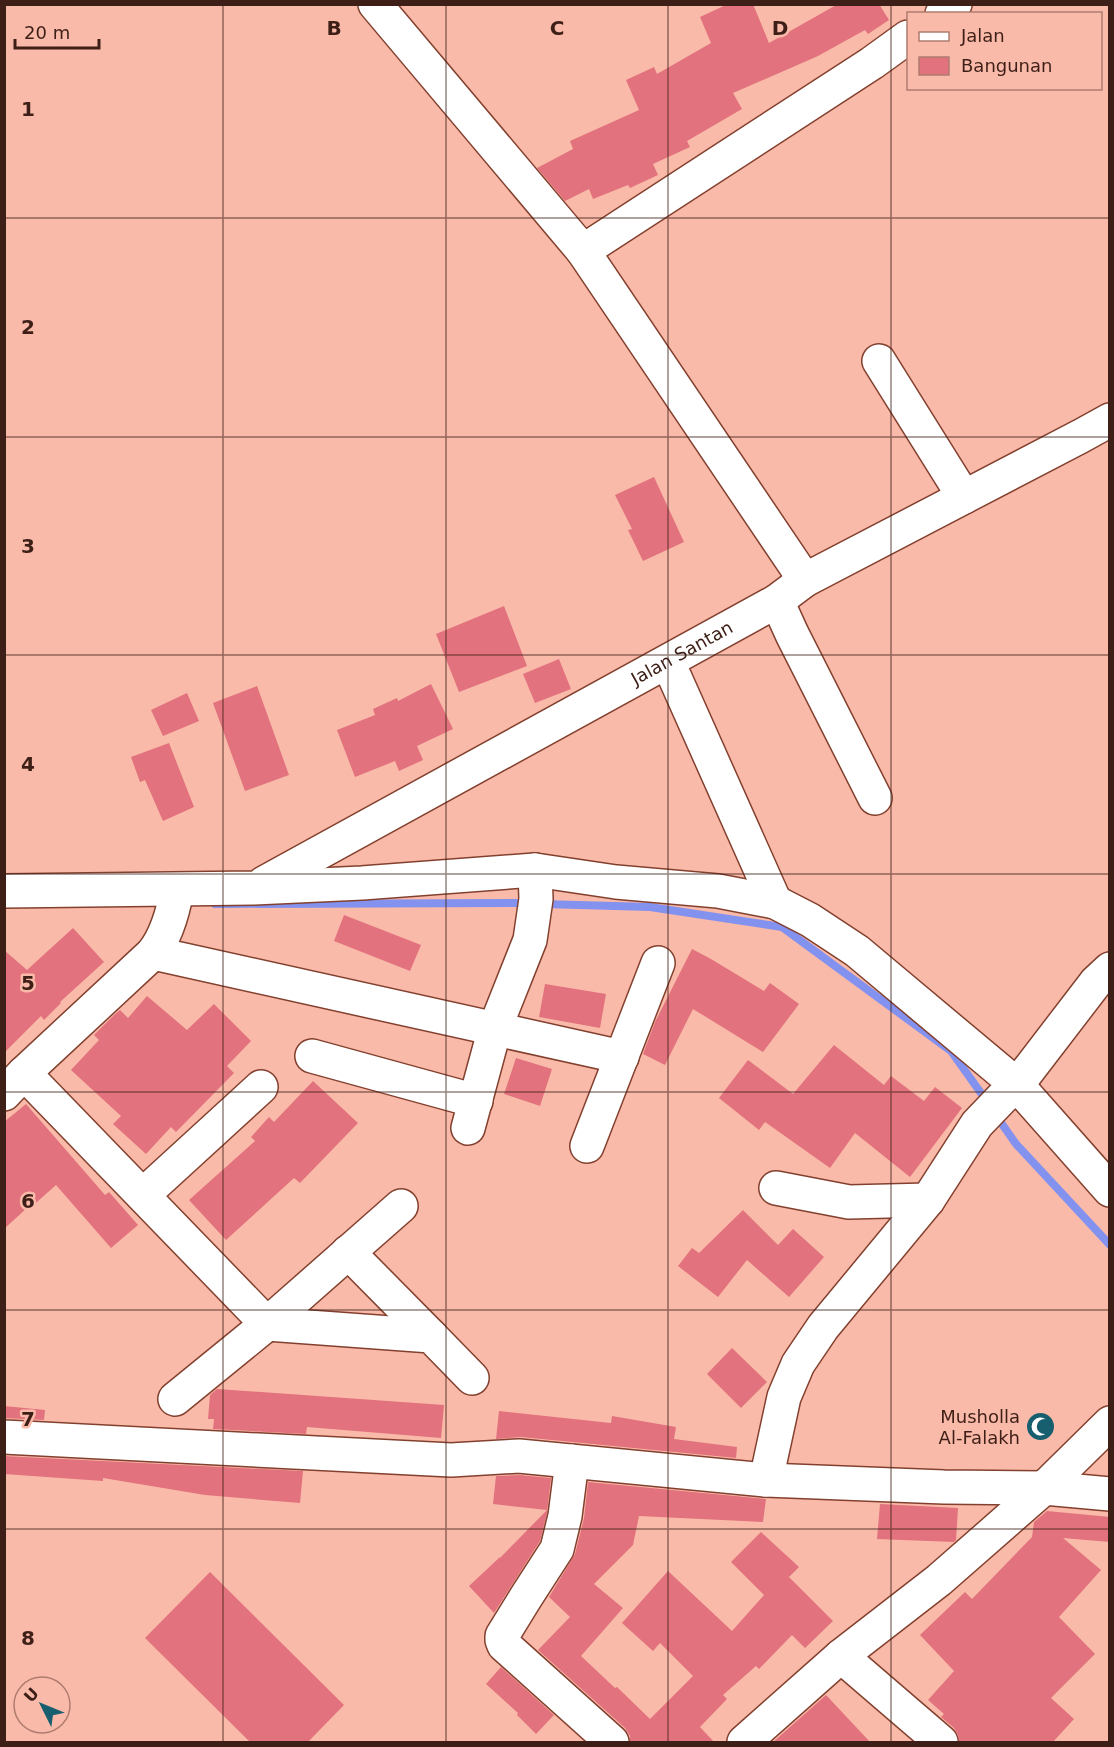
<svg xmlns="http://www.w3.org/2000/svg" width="1114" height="1747" font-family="'DejaVu Sans',sans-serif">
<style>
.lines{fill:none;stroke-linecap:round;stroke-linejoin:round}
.stream{stroke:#8392ef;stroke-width:8}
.building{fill:#e2727d}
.street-casing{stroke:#83402e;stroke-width:36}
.street{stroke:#fff;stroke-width:33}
.grid{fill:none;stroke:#3d1f17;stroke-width:1.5;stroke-opacity:0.55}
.labels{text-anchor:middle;stroke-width:5;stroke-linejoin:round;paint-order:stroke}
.street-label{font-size:18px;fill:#3d1f17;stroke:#fabaa9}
.poi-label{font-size:18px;fill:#3d1f17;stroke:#fabaa9;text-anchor:end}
.grid-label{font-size:20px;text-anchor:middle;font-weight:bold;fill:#3d1f17;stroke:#fabaa9;stroke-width:5;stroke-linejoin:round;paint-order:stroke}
</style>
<rect width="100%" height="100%" fill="#fabaa9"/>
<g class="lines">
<path class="stream" d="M215 904 529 903
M542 904 650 907 782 927 951 1051 988 1103
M995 1114 1016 1144 1110 1245"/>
</g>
<path class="building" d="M728 4H753L769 43 838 4H879L889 20 868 34 865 30 818 56 733 93 742 109 687 141 690 147 653 164 658 175 630 188 628 185 593 199 589 189 565 201 537 168 573 149 570 141 639 110 626 80 654 67 657 74 711 43 700 17Z
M654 477 684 542 643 561 628 530 632 529 615 495Z
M504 606 527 666 459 692 436 634Z
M559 659 571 689 535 703 523 674Z
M431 684 453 729 417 746 423 760 399 771 395 761 355 777 337 730 375 715 373 709 397 698 398 701Z
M257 686 289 775 245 791 213 703Z
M187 693 199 721 163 736 151 710Z
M169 743 194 807 163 821 145 780 140 782 131 757Z
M344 915 421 945 410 971 334 941Z
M73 928 104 962 60 1002 61 1003 44 1020 41 1016 4 1053V950L27 970Z
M692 949 711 959 764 991 770 983 799 1004 763 1052 693 1009 665 1065 643 1054 655 1022Z
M545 984 606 994 600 1028 539 1017Z
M147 996 187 1030 214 1004 251 1041 227 1066 234 1073 176 1132 171 1127 146 1154 113 1124 121 1116 71 1070 99 1040 94 1035 114 1015 120 1010 128 1018Z
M834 1045 884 1085 891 1076 924 1101 935 1087 962 1108 910 1177 855 1133 830 1168 765 1122 759 1130 719 1098 748 1060 793 1094Z
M516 1058 552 1069 540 1106 504 1094Z
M313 1081 358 1123 300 1183 294 1178 226 1240 189 1200 255 1141 251 1137 269 1117 274 1122Z
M26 1104 105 1195 109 1192 138 1225 111 1248 56 1185 29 1209 28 1207 4 1229V1122Z
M743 1210 778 1245 793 1229 824 1257 789 1297 747 1260 718 1297 678 1266 692 1248 699 1253Z
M732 1348 767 1382 741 1408 707 1374Z
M217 1389 444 1405 441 1438 307 1427 306 1434 213 1429 214 1419H208L210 1395Z
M4 1406 45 1410 44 1420 4 1418Z
M499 1411 611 1423 612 1416 676 1427 674 1439 737 1447 736 1458 521 1437 496 1439Z
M4 1456 303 1471 300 1503 205 1495 103 1478V1481L4 1474Z
M519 1475 551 1478 547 1513 540 1541 494 1613 469 1586 500 1557V1558L547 1510 493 1504 496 1476Z
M588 1482 766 1499 763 1522 639 1516 633 1545 594 1584 623 1608 581 1656 615 1688 617 1687 650 1719 693 1676 660 1643 653 1651 622 1623 668 1571 732 1631 764 1595 731 1562 761 1532 799 1567 789 1577 833 1621 805 1648 792 1635 759 1669 756 1666 723 1695 727 1699 700 1727 715 1743H630V1736L625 1728 538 1650 570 1617 549 1597 575 1554 584 1518Z
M880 1504 958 1508 956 1540 954 1542 877 1539Z
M1047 1511 1110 1517V1542L1063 1538 1101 1570 1059 1617 1095 1654 1051 1698 1074 1719 1052 1743H959L958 1735 954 1728 941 1717 944 1714 928 1700 954 1671 920 1635 965 1592 972 1599 1032 1537 1034 1522Z
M210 1572 344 1705 307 1743H251L145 1638Z
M501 1667 554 1715 536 1734 517 1715 518 1713 486 1684Z
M826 1695 871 1743H772Z"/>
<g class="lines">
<defs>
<g id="street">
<path d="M375 4 583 251"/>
<path d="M942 14 955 4"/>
<path d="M879 361 964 497"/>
<path d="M805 580 583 251 872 63 908 37"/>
<path d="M777 601 792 634 875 798"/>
<path d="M668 662 775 902"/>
<path id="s1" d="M264 883 777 601 805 580 1081 436 1110 420"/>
<path d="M4 891 254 888 362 883 535 870 616 882 718 891 775 902 810 920 857 951 1017 1085 1110 1190"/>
<path d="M153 953 622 1057"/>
<path d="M312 1056 476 1101"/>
<path d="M24 1073 267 1324 431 1336 472 1378"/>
<path d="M4 1094 24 1073 153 953C167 935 173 912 177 890"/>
<path d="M468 1128 495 1028 530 940 536 899 535 870"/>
<path d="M587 1146 658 963"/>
<path d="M776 1188 849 1202 928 1200"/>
<path d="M143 1195 261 1087"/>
<path d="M348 1252 431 1336"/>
<path d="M175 1399 267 1324 401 1206"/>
<path d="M4 1437 451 1460 519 1456 766 1480 944 1487 1044 1488 1110 1494"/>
<path d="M572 1461 565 1516 557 1549 526 1597 502 1636V1640L504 1645 612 1742"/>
<path d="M766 1480 784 1397 798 1364 823 1327 928 1200 977 1124 1002 1098 1017 1085 1096 982 1110 969"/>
<path d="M841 1656 941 1742"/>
<path d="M744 1742 841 1656 939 1580 1044 1488 1110 1423"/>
</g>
</defs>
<use href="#street" class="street-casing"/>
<use href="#street" class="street"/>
</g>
<path class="grid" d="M223 4V1742M446 4V1742M668 4V1742M891 4V1742M4 218H1110M4 437H1110M4 655H1110M4 874H1110M4 1092H1110M4 1310H1110M4 1529H1110"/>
<defs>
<symbol id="mosque-disc" viewBox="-11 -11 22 22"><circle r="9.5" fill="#175f6f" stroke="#fabaa9"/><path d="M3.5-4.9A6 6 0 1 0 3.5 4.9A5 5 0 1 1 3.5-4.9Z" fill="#fff"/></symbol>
</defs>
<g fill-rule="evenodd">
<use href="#mosque-disc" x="1024" y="1410" width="33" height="33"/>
</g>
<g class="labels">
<g class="street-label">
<text dy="6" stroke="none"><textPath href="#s1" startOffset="477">Jalan Santan</textPath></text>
</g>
<g class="poi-label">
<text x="1020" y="1423">Musholla<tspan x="1020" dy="21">Al-Falakh</tspan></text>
</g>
</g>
<g class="grid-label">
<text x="334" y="35">B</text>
<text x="557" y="35">C</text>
<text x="780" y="35">D</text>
<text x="28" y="116">1</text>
<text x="28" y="334">2</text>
<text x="28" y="553">3</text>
<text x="28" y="771">4</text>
<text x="28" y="990">5</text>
<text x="28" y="1208">6</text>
<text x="28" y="1426">7</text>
<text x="28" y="1645">8</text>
</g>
<rect width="1114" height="1747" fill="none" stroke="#3d1f17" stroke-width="12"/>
<rect x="907" y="12" width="195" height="78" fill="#fabaa9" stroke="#ae7c6f" stroke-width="1.5"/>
<rect x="919" y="32" width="30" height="9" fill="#ffffff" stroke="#ae7c6f" stroke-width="1.5"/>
<text x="961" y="42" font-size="18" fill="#3d1f17">Jalan</text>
<rect x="919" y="57" width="30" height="18" fill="#e2727d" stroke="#ae7c6f" stroke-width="1.5"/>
<text x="961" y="72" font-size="18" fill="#3d1f17">Bangunan</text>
<g transform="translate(42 1705) rotate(313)"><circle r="28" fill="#fabaa9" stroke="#ae7c6f" stroke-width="1.5"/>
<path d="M0-4.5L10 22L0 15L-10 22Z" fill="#175f6f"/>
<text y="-9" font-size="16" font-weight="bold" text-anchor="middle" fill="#3d1f17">U</text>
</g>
<path d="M15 39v9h84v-9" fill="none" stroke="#3d1f17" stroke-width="3"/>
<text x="24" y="39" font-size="18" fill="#3d1f17" stroke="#fabaa9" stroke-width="4.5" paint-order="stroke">20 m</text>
</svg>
